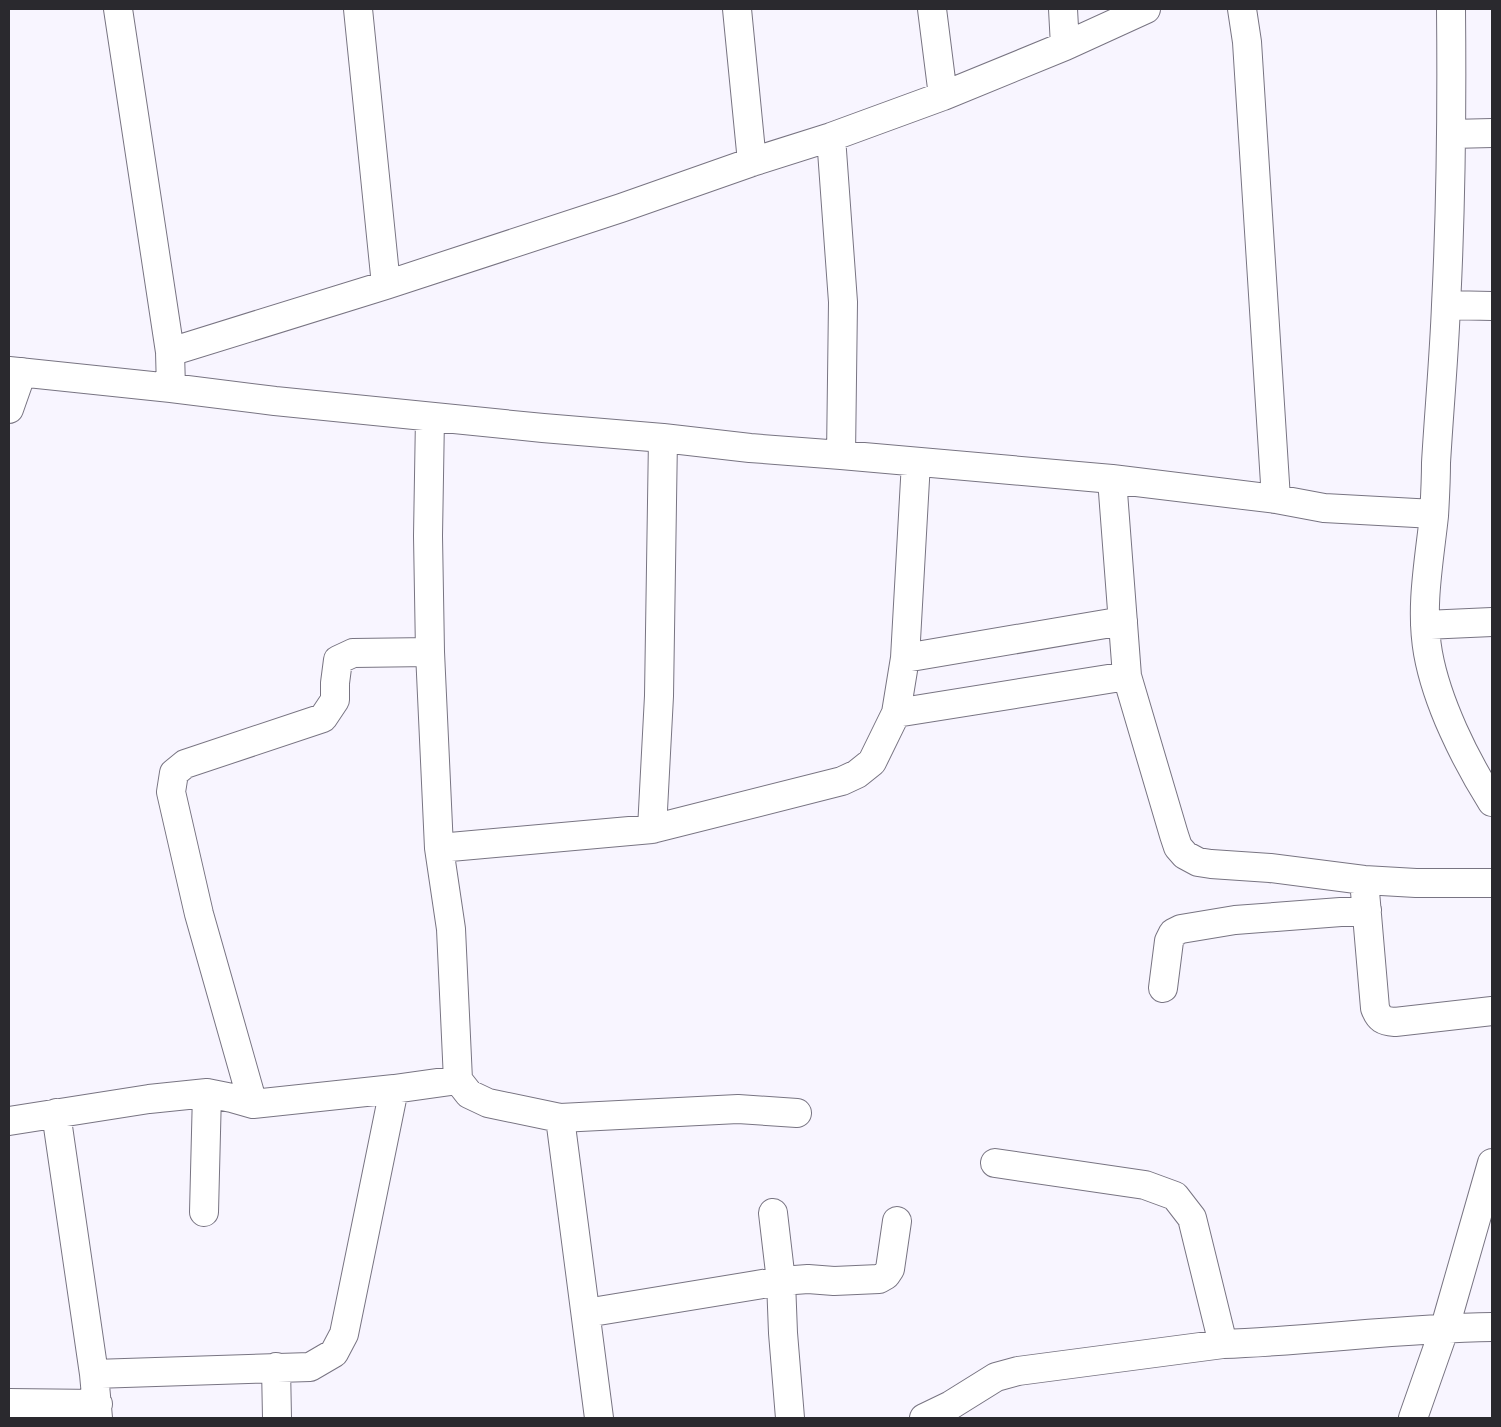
<svg xmlns="http://www.w3.org/2000/svg" width="1501" height="1427" font-family="'IBM Plex Sans',sans-serif">
<style>
.lines{fill:none;stroke-linecap:round;stroke-linejoin:round}
.minor-casing{stroke:#787482;stroke-width:30}
.minor{stroke:#fff;stroke-width:28}
</style>
<rect width="100%" height="100%" fill="#f8f5ff"/>
<g class="lines">
<defs>
<path id="minor" d="M118 9 170 352
M358 9 386 285
M737 9 752 162
M932 9 943 96
M1063 9 1065 46
M1242 9 1247 42 1276 499
M1451 9C1452 107 1451 207 1446 305 1444 358 1439 411 1436 463 1436 481 1435 499 1434 516 1429 562 1420 608 1428 653 1437 703 1465 759 1492 802
M1451 134 1492 133
M831 137 843 302 841 455
M1446 305 1492 306
M9 371 171 388 170 352 386 285 621 208 752 162 831 137 943 96 1065 46 1146 9
M171 388 275 401 543 428 663 438 750 448 841 455 1112 479 1276 499 1324 508 1434 514
M9 409 22 372
M430 417 428 536 430 652 439 848 451 929 458 1080
M1425 625 1492 622
M905 658 1123 621
M1127 676 1174 835 1178 847 1185 855 1198 862 1211 864 1270 868 1364 880 1416 883H1492
M896 713 905 658 916 462
M652 829 659 696 663 438
M439 848 652 829 842 781 857 774 872 762 896 713 1127 676 1112 479
M1364 880 1375 1008C1379 1019 1383 1021 1395 1022L1492 1011
M1163 988 1169 941 1173 933 1181 929 1235 920 1367 910
M253 1104 199 914 171 792 174 773 185 764 323 718 335 700V683L338 660 353 653 430 652
M56 1113 94 1374 98 1418
M560 1118 599 1418
M9 1121 149 1099 207 1093 232 1098 253 1104 394 1089 458 1080 469 1094 488 1103 560 1118 738 1109 797 1113
M995 1163 1145 1185 1175 1196 1192 1218 1223 1344
M204 1212 207 1093
M773 1213 781 1281 783 1333 790 1418
M586 1313 781 1281 808 1279 834 1281 879 1279 886 1275 890 1269 897 1221
M276 1367 277 1418
M94 1374 310 1367 334 1353 344 1334 394 1089
M9 1403 98 1404
M924 1418 951 1405 996 1377 1018 1371 1223 1344C1313 1341 1402 1328 1492 1327
M1413 1418 1445 1327 1492 1163"/>
</defs>
<use href="#minor" class="minor-casing"/>
<use href="#minor" class="minor"/>
</g>
<rect width="1501" height="1427" fill="none" stroke="#2a292e" stroke-width="20"/>
</svg>
